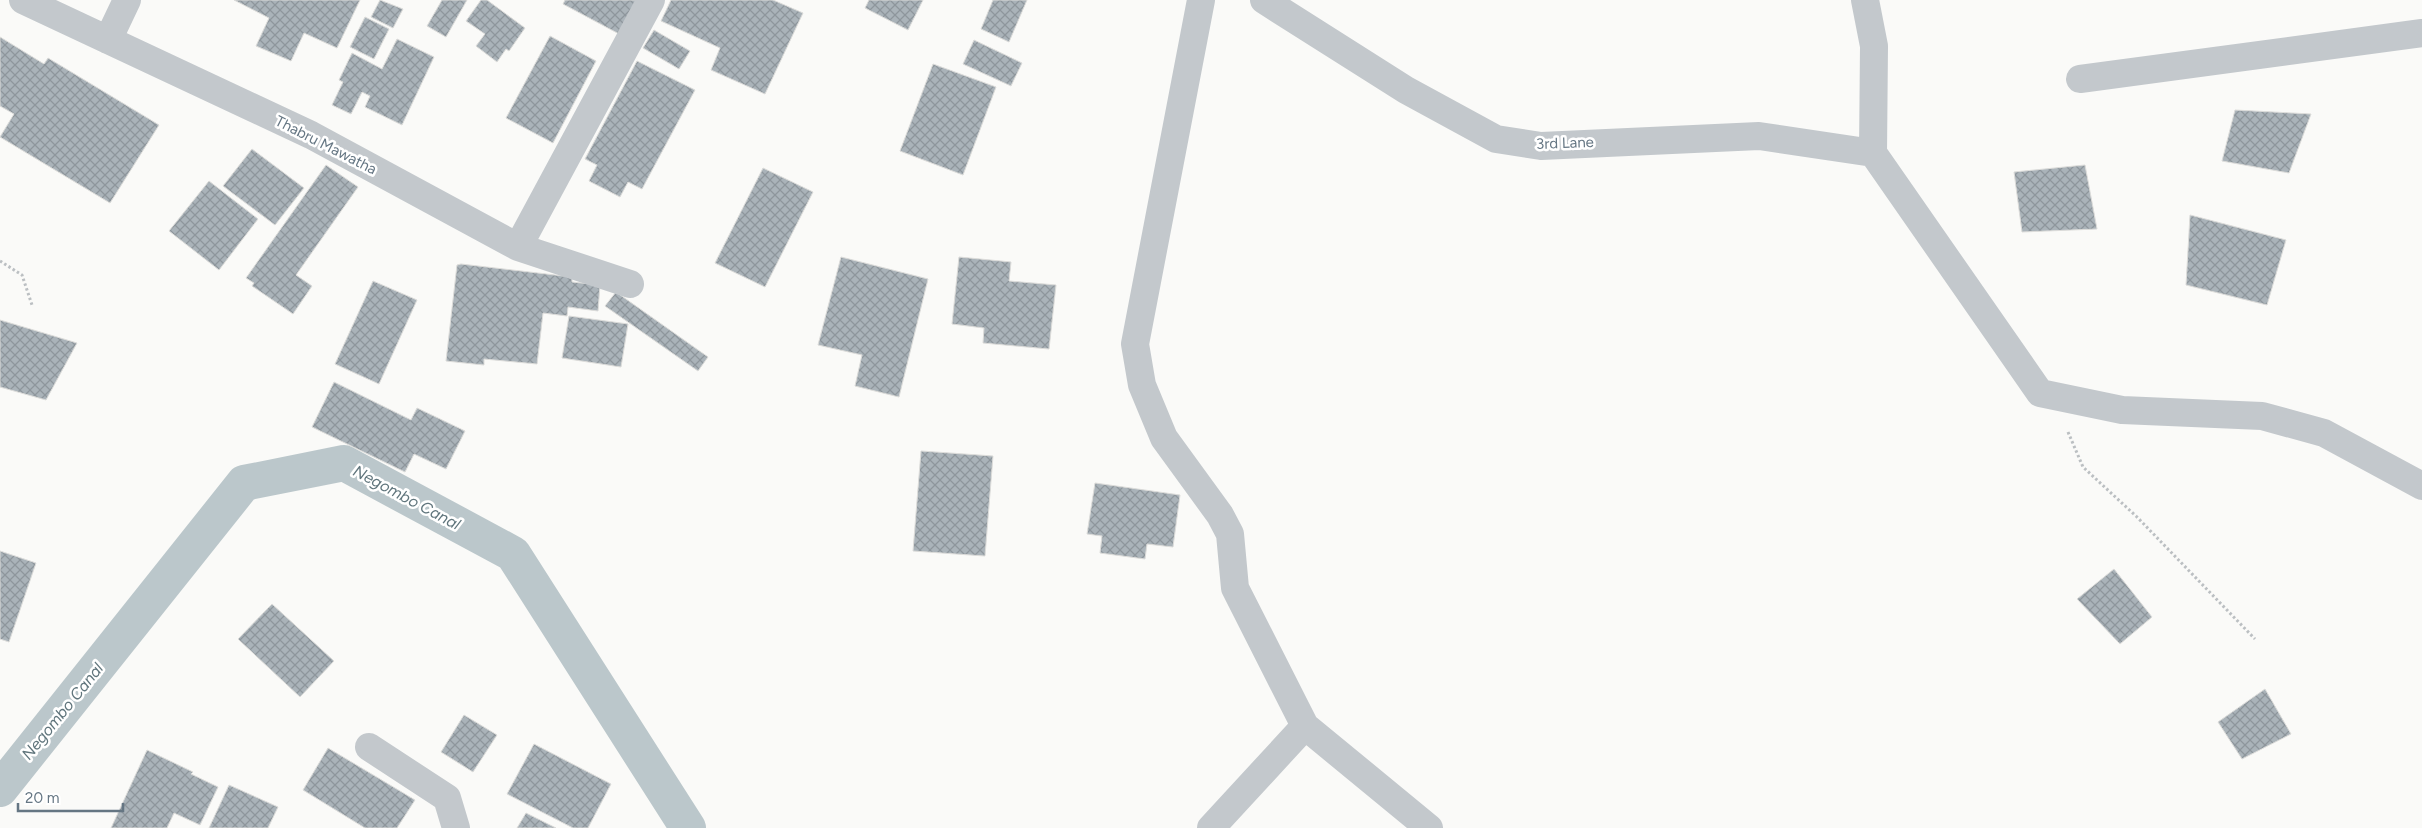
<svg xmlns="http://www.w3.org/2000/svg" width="2422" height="828" font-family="Figtree,sans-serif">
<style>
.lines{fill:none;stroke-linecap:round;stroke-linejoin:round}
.canal{stroke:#bbc7cb;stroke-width:36}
.building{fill:url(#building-cross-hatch);stroke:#dcdcda}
.path{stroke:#bbbfc2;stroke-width:3;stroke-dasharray:2.5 2.5;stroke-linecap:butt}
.minor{stroke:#c3c8cc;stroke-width:28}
.labels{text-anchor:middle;stroke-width:5;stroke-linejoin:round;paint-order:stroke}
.street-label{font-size:15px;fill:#657683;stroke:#fff}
.water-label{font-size:16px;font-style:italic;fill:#60757c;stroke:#fff}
</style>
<defs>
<pattern id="building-cross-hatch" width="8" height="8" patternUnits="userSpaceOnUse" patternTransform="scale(1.25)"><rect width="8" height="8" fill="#aab3b9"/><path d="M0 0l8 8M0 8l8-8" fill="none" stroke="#8e969c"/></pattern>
</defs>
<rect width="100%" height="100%" fill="#fafaf8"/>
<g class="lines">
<path class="canal" d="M0 789 244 483 344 463 513 554 688 828"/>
</g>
<path class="building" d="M234 0H360L337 48 304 33 291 61 256 46 269 18Z
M380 0 403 9 393 28 371 17Z
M442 0H467L446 37 427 26Z
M481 0H487L525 28 509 51 506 49 497 62 476 46 485 34 466 21Z
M565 0H640L621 35 563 4Z
M671 0H773L803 13 765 94 711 70 720 48 661 21Z
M869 0H923L908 30 865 8Z
M993 0H1027L1009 42 981 29Z
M365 17 389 29 374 59 350 47Z
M654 30 690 51 679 69 643 48Z
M550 36 596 61 553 143 506 118Z
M0 37 44 64 48 58 159 125 110 203 0 137 14 114 0 106Z
M397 39 434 57 402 125 365 107 370 96 362 92 351 114 332 105 343 82 339 80 352 53 382 69Z
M974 40 1022 63 1011 86 963 64Z
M637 61 695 90 642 189 628 182 620 197 589 181 597 165 585 159Z
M933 64 996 87 963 175 900 151Z
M2235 110 2311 114 2289 173 2222 161Z
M252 149 304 188 275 225 223 186Z
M326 165 358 187 296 275 312 286 293 314 252 286 254 283 246 278Z
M2085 165 2097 229 2022 232 2014 172Z
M763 168 813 192 765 287 715 263Z
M209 181 258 219 219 270 169 231Z
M2190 215 2286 240 2267 305 2186 285Z
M841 257 928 279 899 397 855 386 862 355 818 345Z
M959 257 1011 262 1009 281 1056 285 1049 349 983 343 984 328 952 324Z
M461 264 572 277V282L600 285 598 311 568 307 567 316 543 313 537 364 484 359V365L446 361 457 265Z
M373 281 417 300 379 384 335 364Z
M616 292 708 357 698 371 605 306Z
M569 316 628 324 621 367 562 358Z
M0 320 77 343 46 400 0 387Z
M334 382 411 420 417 408 465 431 446 469 414 454 405 472 312 427Z
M921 451 993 456 985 556 913 551Z
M1095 483 1180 495 1173 547 1147 544 1145 559 1100 553 1102 536 1087 534Z
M0 551 36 563 9 642 0 639Z
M2114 569 2152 617 2120 644 2077 599Z
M272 604 334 661 300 697 238 639Z
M2265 689 2291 734 2242 759 2218 722Z
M464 715 497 735 473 772 441 752Z
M534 744 611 784 588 828H573L507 794Z
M328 748 415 800 397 828H365L303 790Z
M147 750 193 772 191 774 218 787 200 825 174 813 167 828H111Z
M229 785 278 807 268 828H209Z
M526 813 556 828H517Z"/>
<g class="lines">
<path class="path" d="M0 261 22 275 32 305
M2068 432 2083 467 2137 517 2255 639"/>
<path class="minor" d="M23 0 311 135 518 247 630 284
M1201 0 1135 344 1142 385 1164 438 1220 515 1230 534 1235 588 1305 726 1429 828
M1264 0 1406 90 1496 139 1541 146 1759 136 1873 153
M1865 0 1874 46 1873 153 2040 393 2122 410 2262 416 2324 433 2422 486
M108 40 127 0
M2080 79 2422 33
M518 247 651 0
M369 747 447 798 456 828
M1211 828 1305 726"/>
</g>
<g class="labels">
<g class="street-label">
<text transform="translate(1565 143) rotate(-2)" y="5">3rd Lane</text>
<text transform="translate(326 145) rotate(27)" y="5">Thabru Mawatha</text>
</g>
<g class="water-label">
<text transform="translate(407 497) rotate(28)" y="6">Negombo Canal</text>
<text transform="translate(62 711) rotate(-51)" y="6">Negombo Canal</text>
</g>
</g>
<path d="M18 803v8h105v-8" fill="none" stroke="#657683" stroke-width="2.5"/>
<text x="25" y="803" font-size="15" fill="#657683" stroke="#ffffff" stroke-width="4" paint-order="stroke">20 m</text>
</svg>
